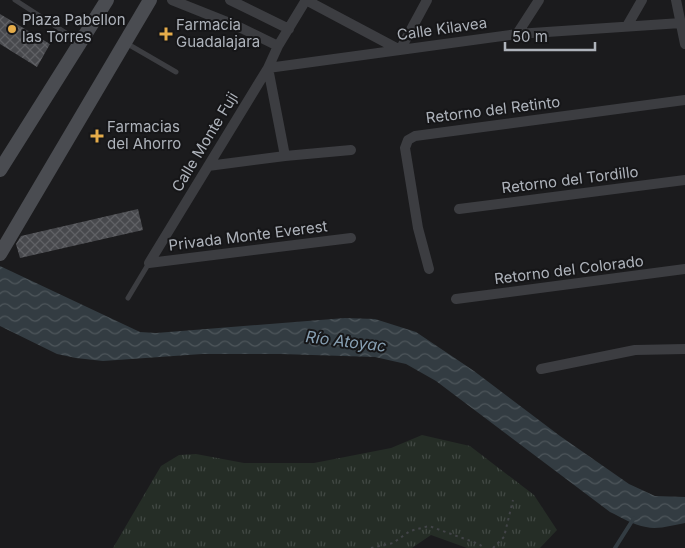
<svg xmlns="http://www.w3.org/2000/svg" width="685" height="548" font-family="Inter,sans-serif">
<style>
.grass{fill:url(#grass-tufts)}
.water{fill:url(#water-waves)}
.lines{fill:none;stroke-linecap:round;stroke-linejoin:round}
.stream{stroke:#333c42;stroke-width:4}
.building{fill:url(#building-cross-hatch)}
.path{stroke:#424448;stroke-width:2;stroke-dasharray:2.5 4;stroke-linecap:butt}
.lane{stroke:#3c3d41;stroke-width:5}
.street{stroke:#3c3d41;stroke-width:10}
.secondary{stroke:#4a4c51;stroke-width:14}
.poi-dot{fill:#e5ac4a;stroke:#161618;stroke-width:2}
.labels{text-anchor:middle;stroke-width:4;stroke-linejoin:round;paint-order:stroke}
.poi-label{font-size:15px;fill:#aeb3bb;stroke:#161618;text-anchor:start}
.street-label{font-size:15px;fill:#aeb3bb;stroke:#161618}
.water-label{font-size:16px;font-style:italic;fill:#88a0b3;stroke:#161618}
</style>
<defs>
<pattern id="grass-tufts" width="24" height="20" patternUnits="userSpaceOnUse" patternTransform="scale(1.25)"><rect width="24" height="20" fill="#252d26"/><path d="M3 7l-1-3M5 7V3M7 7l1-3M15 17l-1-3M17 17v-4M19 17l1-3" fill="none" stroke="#424944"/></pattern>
<pattern id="water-waves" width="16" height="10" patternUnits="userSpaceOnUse" patternTransform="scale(1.25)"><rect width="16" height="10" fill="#333c42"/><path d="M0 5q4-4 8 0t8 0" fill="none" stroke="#4e565b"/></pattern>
<pattern id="building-cross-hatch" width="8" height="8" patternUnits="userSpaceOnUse" patternTransform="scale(1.25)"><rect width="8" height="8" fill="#48494d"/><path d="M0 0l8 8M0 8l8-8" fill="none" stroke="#606165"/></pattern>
</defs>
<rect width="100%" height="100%" fill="#1b1b1d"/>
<path class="grass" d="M422 435 470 446 534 495 557 530 540 548H467L431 535 412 548H113L161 466 179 455 196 454 244 463H314L391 448Z"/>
<path class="water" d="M0 266 140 332 156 333 345 318 375 319 416 332 474 371 560 436 629 484 655 496 685 497V523C673 525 658 530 646 527 633 525 621 517 610 512L436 381 406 364 375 357 281 354H202L103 361 76 358 57 354 0 326Z"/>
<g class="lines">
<path class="stream" d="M615 548 634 518"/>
</g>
<path class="building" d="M0 14 50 44 37 67 0 44Z
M138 209 143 230 20 258 16 244 21 236Z"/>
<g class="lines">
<path class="path" d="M371 548 393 543 410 531 429 526 479 544 484 548
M493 548 504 537 513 500"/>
<path class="lane" d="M15 0 80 42
M126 43 176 72
M128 298 149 263"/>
<path class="street" d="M172 0 237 26 278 46
M230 0 289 29
M306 0 400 50
M676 0 685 44
M627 26 642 0
M517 34 539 0
M400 50 427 0
M285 156 268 68 517 34 681 23
M208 166 285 156 351 150
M459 209 685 180
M149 263 268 68 278 46 306 0
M149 263 351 238
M429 269 418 228 405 148 408 140 415 136 685 100
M456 299 685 269
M541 369 635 350 685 349"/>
<path class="secondary" d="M0 170 107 0
M0 254 150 0"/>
</g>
<g class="poi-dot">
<circle cx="12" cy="29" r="5"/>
<path d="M163.5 26.5h5v5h5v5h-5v5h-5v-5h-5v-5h5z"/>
<path d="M94.5 128.5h5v5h5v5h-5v5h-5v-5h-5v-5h5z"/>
</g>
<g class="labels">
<g class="poi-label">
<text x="22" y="25">Plaza Pabellon<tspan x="22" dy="17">las Torres</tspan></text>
<text x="176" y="30">Farmacia<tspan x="176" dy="17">Guadalajara</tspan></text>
<text x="107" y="132">Farmacias<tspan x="107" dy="17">del Ahorro</tspan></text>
</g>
<g class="street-label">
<text transform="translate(442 29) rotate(-8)" y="5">Calle Kilavea</text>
<text transform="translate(493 110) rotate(-7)" y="5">Retorno del Retinto</text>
<text transform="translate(205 142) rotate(-59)" y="5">Calle Monte Fuji</text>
<text transform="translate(570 180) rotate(-7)" y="5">Retorno del Tordillo</text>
<text transform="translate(248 236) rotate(-7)" y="5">Privada Monte Everest</text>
<text transform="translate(569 270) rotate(-7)" y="5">Retorno del Colorado</text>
</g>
<g class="water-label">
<text transform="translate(346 341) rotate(7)" y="6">Río Atoyac</text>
</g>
</g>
<path d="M505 42v8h90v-8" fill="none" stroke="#aeb3bb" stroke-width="2.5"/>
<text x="512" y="42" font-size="15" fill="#aeb3bb" stroke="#161618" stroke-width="4" paint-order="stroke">50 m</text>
</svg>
